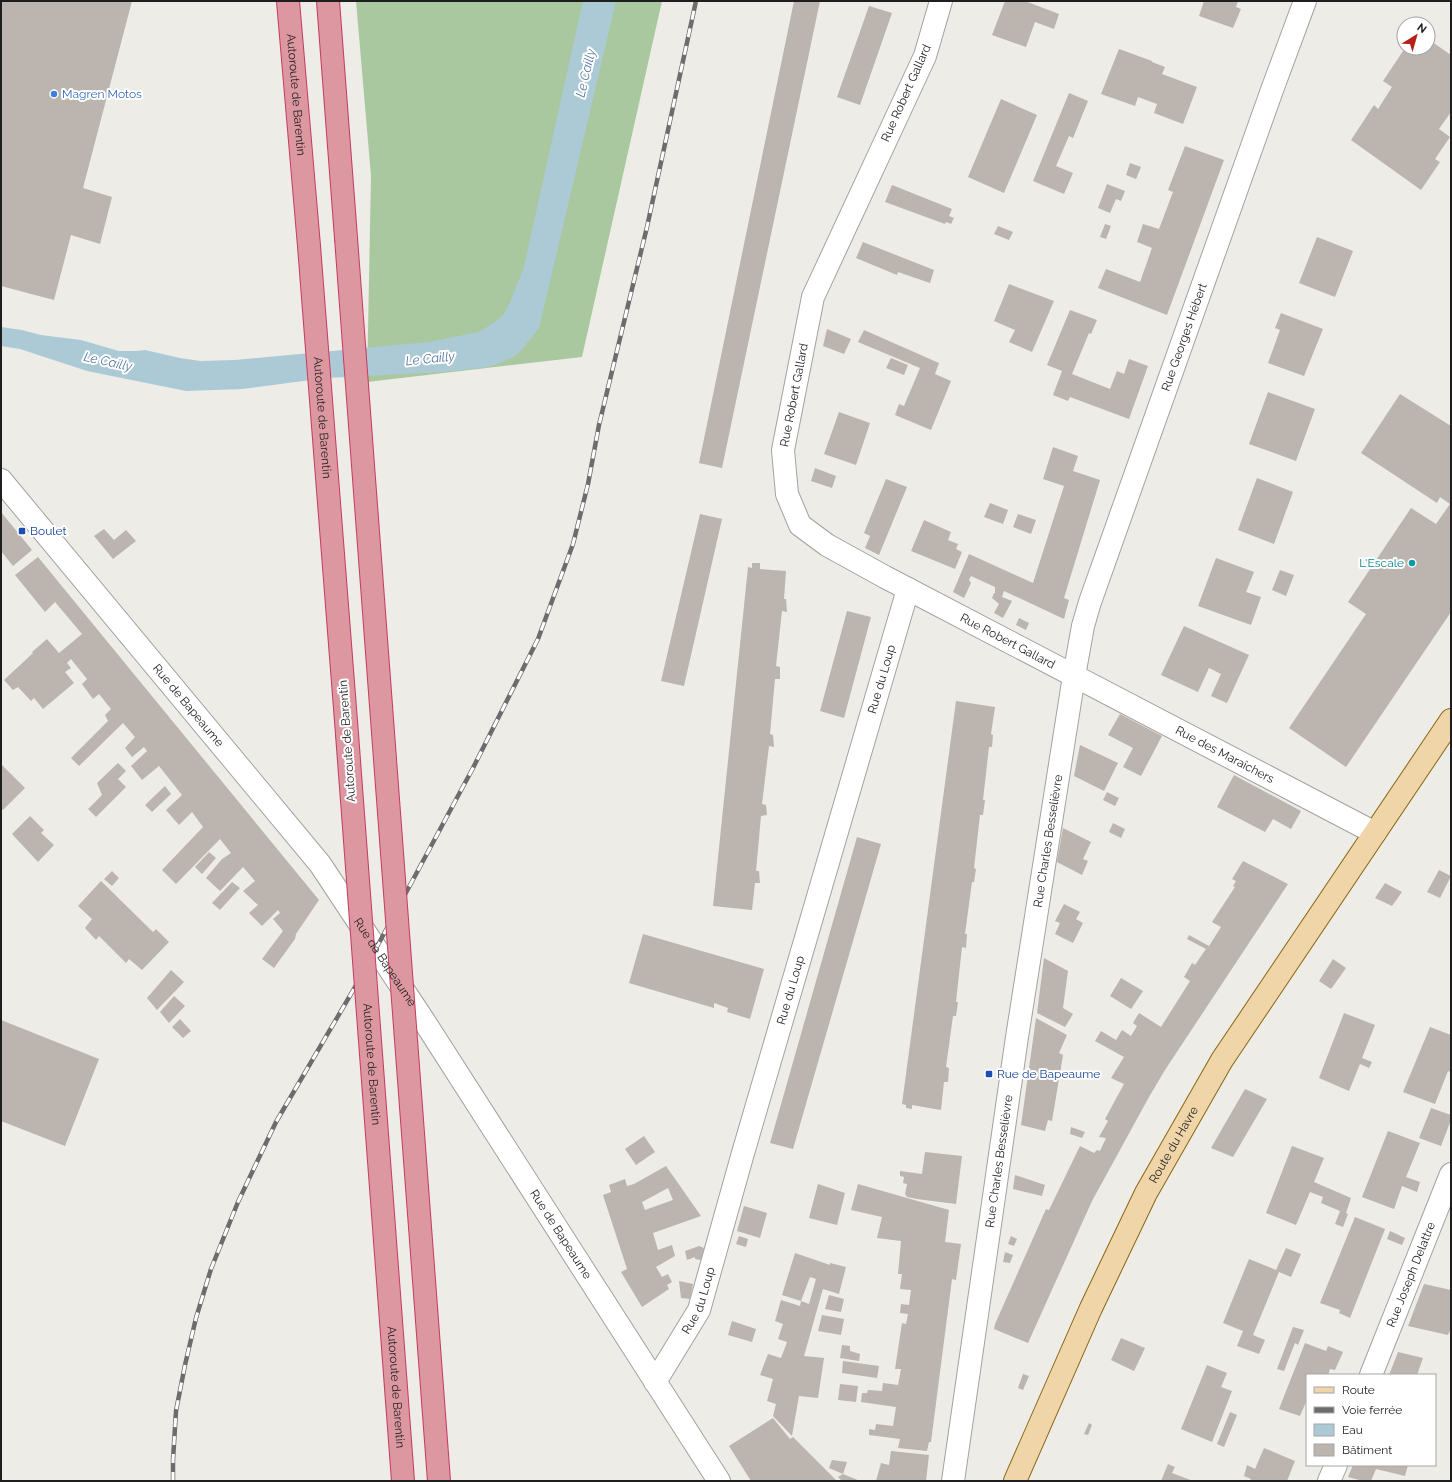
<svg xmlns="http://www.w3.org/2000/svg" width="1452" height="1482" font-family="Raleway,sans-serif">
<style>
.forest{fill:#a9c8a0}
.water{fill:#accad6}
.building{fill:#bbb4af;fill-rule:evenodd}
.lines{fill:none;stroke-linecap:round;stroke-linejoin:round}
.minor-casing{stroke:#a2a2a2;stroke-width:24}
.major-casing{stroke:#876612;stroke-width:24}
.highway-casing{stroke:#c53a62;stroke-width:24}
.minor{stroke:#fff;stroke-width:22}
.major{stroke:#f0d5a9;stroke-width:22}
.highway{stroke:#dc97a0;stroke-width:22}
.rail-casing{stroke:#6c6c6c;stroke-width:4.5}
.rail{stroke:#fff;stroke-width:3;stroke-dasharray:9;stroke-linecap:butt}
.highway-bridge-casing{stroke:#c53a62;stroke-width:24;stroke-linecap:butt}
.highway-bridge{stroke:#dc97a0;stroke-width:22}
.shop-dot{fill:#3f7fe0;stroke:#fff;stroke-width:1.5}
.transit-dot{fill:#1a4fb4;stroke:#fff;stroke-width:1.5}
.culture-dot{fill:#0f9aa8;stroke:#fff;stroke-width:1.5}
.labels{text-anchor:middle;stroke-width:4;stroke-linejoin:round;paint-order:stroke}
.street-label{font-size:12px;fill:#1e1e1e;stroke:#fff}
.shop-label{font-size:12px;fill:#366cbe;stroke:#fff;text-anchor:start}
.transit-label{font-size:12px;fill:#164399;stroke:#fff;text-anchor:start}
.culture-label{font-size:12px;fill:#0d838f;stroke:#fff;text-anchor:end}
.water-label{font-size:13px;font-style:italic;fill:#5778a2;stroke:#fff}
</style>
<rect width="100%" height="100%" fill="#eeece6"/>
<path class="forest" d="M356 1H662L582 357 367 382 371 176Z"/>
<path class="water" d="M583 1H616L539 328 522 349 515 356 500 363 488 367 442 372 326 378 243 389 186 391 87 371 20 349 1 346V327L22 330 41 335 81 340 119 351H137L145 350 180 358 201 361 235 360 429 342 479 332 498 320 504 314 511 300 524 267Z"/>
<path class="building" d="M1 1H132L83 188 112 197 100 244 71 235 54 300 1 286Z
M794 1H820L722 468 699 463Z
M1005 1H1025L1059 14 1054 29 1035 22 1026 47 992 35Z
M1204 1H1238L1236 7 1241 9 1233 28 1199 16Z
M869 6 892 13 860 105 837 97Z
M1428 39 1451 55V112L1439 129 1450 137 1435 159 1440 162 1421 190 1351 140 1374 105 1378 109 1392 87 1383 81 1405 48H1428Z
M1119 49 1152 61V62L1165 67 1162 74 1197 87 1183 124 1154 113 1157 104 1138 97 1135 106 1101 94Z
M1069 93 1088 101 1073 138 1069 136 1056 166 1073 173 1064 194 1033 181Z
M1001 99 1037 115 1004 193 968 177Z
M1185 146 1224 160 1167 315 1098 288 1106 269 1140 282 1152 248 1137 242 1143 224 1159 229 1173 192 1168 190Z
M1130 163 1141 167 1136 179 1126 175Z
M1107 184 1125 191 1121 201 1116 199 1110 213 1098 208Z
M892 185 952 209 949 216 954 218 951 224 946 222 945 224 885 202Z
M1105 224 1111 226 1106 239 1100 237Z
M998 226 1013 232 1009 240 994 234Z
M1317 237 1353 251 1335 297 1299 283Z
M863 242 934 270 930 283 898 272 897 275 856 258Z
M1009 284 1054 301 1032 352 1009 342 1015 330 994 321Z
M1070 310 1097 320 1091 334 1089 333 1072 374 1110 389 1117 371 1124 374 1129 359 1148 366 1129 419 1070 397 1068 401 1053 395 1062 371 1047 365Z
M1281 313 1323 329 1304 376 1268 363 1280 330 1275 328Z
M827 329 851 339 844 354 823 346Z
M864 330 939 363 935 374 951 381 931 430 895 415 899 404 904 406 920 368 858 342Z
M891 358 908 365 904 375 886 368Z
M1268 392 1315 409 1296 461 1249 444Z
M1400 394 1451 426V612L1346 767 1289 728 1366 614 1348 602 1411 508 1436 524 1450 504 1440 497 1437 503 1361 453Z
M839 412 870 423 856 465 824 454Z
M1053 447 1078 456 1073 471 1100 480 1064 598 1069 600 1064 619 1004 591 1002 597 1012 601 1003 618 994 613 999 604 992 598 994 593H995V587L971 576 969 580 971 583 964 598 953 592 969 554 1033 583 1064 486 1043 479Z
M815 468 836 476 832 488 811 481Z
M1257 478 1293 492 1274 544 1238 530Z
M886 479 907 487 879 555 865 548 870 536 864 533Z
M990 503 1008 510 1003 524 984 517Z
M1 512 32 550 13 566 1 551Z
M700 514 722 519 684 686 661 681Z
M1018 514 1036 520 1031 534 1013 527Z
M924 520 951 532 948 540 958 544 956 549 962 552 955 569 911 551Z
M104 529 114 540 126 530 136 541 113 559 94 536Z
M38 557 319 900 296 934 295 939 274 968 262 959 283 931 273 919 280 913 278 910 262 926 249 913 258 905 243 891 255 881 243 867 220 891 206 878 222 859 231 853 220 839 176 884 162 870 203 827 192 812 179 825 166 810 182 795 159 766 142 780 131 766 147 751 144 747 132 757 125 748 135 737 123 723 79 766 71 758 108 721 105 715 111 709 99 694 93 699 82 684 87 679 71 659 67 663 71 668 65 672 74 683 43 709 34 698 31 701 18 687 13 690 4 680 33 653 32 652 47 639 59 653 82 634 55 602 45 612 15 575Z
M1216 558 1254 572 1246 592 1261 597 1251 625 1198 606Z
M752 563H760V569L786 571 784 599H786L787 612 782 611 776 666 780 667V679H775L770 734 773 735 774 747 769 746 762 804 766 805 767 815 761 816 756 871H759L760 883H755L752 910 713 906 748 567 752 568Z
M1280 570 1294 575 1286 596 1272 590Z
M847 611 871 617 844 718 820 711Z
M1019 618 1029 623 1026 630 1016 625Z
M1184 626 1249 655 1227 703 1211 696 1221 674 1209 668 1198 692 1161 675Z
M956 701 995 707 991 734 993 735 992 747H989L983 800H985L983 815H980L974 868 976 869 974 882H972L965 934H967L966 948 962 947 956 1002H958L956 1016H953L946 1067 949 1068 948 1082H944L941 1110 912 1105V1109L906 1108V1105L902 1104Z
M1120 714 1162 736 1141 776 1123 767 1133 748 1108 735Z
M1080 745 1118 763 1104 791 1074 776Z
M118 763 126 771 118 779 126 787 96 817 88 809 102 795 97 783Z
M2 765 25 788 3 810 1 808V766Z
M1234 775 1301 811 1291 829 1273 819 1265 832 1217 807Z
M165 786 171 794 152 812 145 805Z
M1107 792 1119 798 1115 806 1103 800Z
M30 816 44 830 41 833 54 845 38 862 12 834Z
M1113 823 1125 829 1121 838 1109 832Z
M1063 828 1091 842 1083 859 1088 861 1082 875 1057 862Z
M857 837 881 844 793 1149 770 1143Z
M209 852 216 858 202 874 195 867Z
M1243 861 1288 884 1165 1070 1149 1097 1092 1201 1028 1343 994 1329 995 1324 1046 1209 1049 1210 1080 1146 1094 1153 1097 1150 1100 1151 1106 1138 1099 1137 1108 1121 1105 1119 1124 1084 1111 1078 1124 1057 1095 1041 1101 1031 1116 1040 1122 1030 1131 1036 1137 1026 1133 1023 1139 1013 1161 1027 1190 981 1184 977 1192 963 1195 965 1206 949 1187 939 1189 935 1209 946 1221 927 1212 922 1235 887 1233 886 1236 881 1232 879Z
M1439 870 1451 876 1440 898 1427 892Z
M112 871 119 878 112 886 104 879Z
M101 881 153 932 156 929 169 942 142 970 129 959 126 963 99 936 96 940 85 928 92 919 78 906Z
M232 882 240 888 220 910 212 903Z
M1385 883 1402 892 1392 906 1375 898Z
M1064 904 1080 912 1076 919 1083 923 1073 943 1055 934 1060 923 1055 921Z
M643 934 764 969 750 1019 727 1012 728 1008 714 1003V1008L629 983Z
M1044 958 1068 971 1063 1008 1073 1014 1065 1027 1037 1013Z
M1333 959 1346 968 1331 989 1319 981Z
M171 970 184 982 157 1010 147 998Z
M1121 978 1143 991 1131 1009 1110 996Z
M174 996 185 1006 169 1023 160 1012Z
M1344 1013 1375 1025 1362 1058 1372 1062 1369 1068 1360 1064 1349 1091 1319 1078Z
M1036 1018 1067 1035 1059 1053 1063 1055 1052 1121 1048 1120 1045 1131 1021 1125Z
M180 1019 191 1031 183 1038 172 1027Z
M1 1020 99 1059 65 1146 1 1121Z
M1430 1027 1451 1035V1073L1448 1071 1435 1104 1403 1092Z
M1245 1089 1267 1099 1233 1157 1211 1148Z
M1431 1108 1451 1115V1120L1441 1146 1419 1138Z
M1071 1127 1085 1132 1082 1138 1070 1134Z
M1388 1131 1420 1143 1406 1177 1420 1182 1417 1192 1402 1186 1394 1209 1362 1197Z
M644 1136 655 1152 636 1165 625 1149Z
M1292 1146 1324 1158 1314 1182 1351 1198 1346 1213 1348 1214 1343 1227 1335 1224 1340 1211 1321 1203 1323 1197 1310 1192 1296 1225 1266 1213Z
M925 1152 962 1156 956 1204 917 1199 907 1197 905 1194 907 1184 903 1183 904 1177 900 1176V1171L922 1174Z
M666 1166 701 1216 653 1233 658 1250 672 1245 675 1256 656 1267 662 1277 668 1274 672 1282 667 1285 669 1289 642 1307 621 1272 627 1269 603 1195 611 1192 609 1185 625 1179 627 1186 634 1184ZM668 1188 673 1200 645 1210 642 1202Z
M1015 1175 1045 1185 1042 1196 1013 1189Z
M818 1184 845 1193 837 1225 809 1218Z
M858 1184 949 1210 945 1242 961 1244 956 1280 952 1279 931 1442H929L927 1451 898 1448 900 1439 869 1435V1429L875 1430 876 1424 893 1426 896 1407 861 1402 862 1393H867L868 1390 882 1391 883 1383 898 1385 901 1369H895L902 1323 906 1324 908 1314 900 1313 901 1304 909 1305 911 1290 900 1289 902 1274H898L901 1241 877 1238 882 1217 851 1210Z
M744 1206 767 1213 760 1238 737 1231Z
M1355 1217 1385 1229 1350 1318 1339 1313 1340 1310 1320 1303Z
M1390 1231 1405 1238 1402 1245 1387 1239Z
M739 1236 748 1239 746 1247 736 1244Z
M1011 1236 1017 1239 1014 1246 1008 1244Z
M699 1246 704 1248 701 1260 695 1259V1257L687 1260 685 1251Z
M1286 1248 1301 1254 1291 1277 1279 1272 1253 1335 1265 1340 1259 1354 1237 1346 1243 1331 1223 1323 1249 1259 1276 1270Z
M1005 1252 1013 1255 1010 1263 1003 1262Z
M795 1253 830 1265V1263L846 1267 839 1294 823 1289 822 1292 804 1356 824 1358 818 1398 799 1396 792 1436 773 1416 776 1404 767 1401 773 1379 760 1375 768 1354 781 1358 787 1342 778 1339 783 1324 775 1321 781 1300 800 1306 801 1301 809 1304 816 1279 810 1277 801 1301 782 1295Z
M679 1281 693 1284 690 1299 681 1298Z
M1424 1284 1451 1290V1328L1448 1335 1408 1326Z
M829 1295 844 1299 841 1312 825 1309Z
M822 1315 844 1319 841 1335 818 1331Z
M732 1321 756 1329 752 1342 728 1335Z
M1293 1327 1304 1330 1298 1345 1295 1343 1284 1371 1277 1369Z
M1121 1338 1145 1348 1134 1371 1111 1360Z
M1305 1343 1326 1351 1328 1346 1343 1352 1335 1370 1330 1369 1328 1375H1307V1403L1306 1402 1300 1416 1279 1409Z
M842 1345 850 1346V1351L860 1354 859 1361 840 1358Z
M1398 1352 1423 1358 1417 1375H1389Z
M843 1361 879 1366 877 1378 842 1373Z
M1207 1365 1227 1373 1221 1387 1232 1391 1212 1442 1181 1429Z
M1023 1374 1029 1376 1023 1390 1018 1388Z
M840 1384 858 1386 856 1402 838 1400Z
M1230 1412 1237 1415 1224 1447 1217 1444Z
M773 1418 790 1439 793 1437 837 1481H751L729 1446Z
M1089 1423 1092 1425 1088 1435 1084 1434Z
M1264 1448 1295 1461 1287 1481H1250L1251 1479 1244 1476 1247 1465 1255 1469Z
M891 1451 929 1455 926 1481H876L881 1463 889 1465Z
M832 1460 847 1462 843 1474 829 1468Z
M1168 1464 1175 1467 1172 1473 1193 1481H1161Z
M1353 1465H1408L1405 1476 1376 1469 1371 1481H1363L1348 1477Z
M843 1474 860 1481H842L838 1477Z"/>
<g class="lines">
<defs>
<g id="minor">
<path id="s1" d="M941 1 925 56 813 297 783 450 787 494 800 525 827 545 885 577 1375 833"/>
<path id="s2" d="M1 480 320 864 424 1021 719 1481"/>
<path id="s3" d="M1371 1375 1451 1174"/>
<path id="s4" d="M655 1382 699 1310 743 1153 908 589"/>
<path id="s5" d="M953 1481 1017 1037 1074 676 1083 626 1090 602 1272 90 1305 1"/>
<path d="M1329 1481 1336 1465"/>
</g>
<g id="major">
<path id="s6" d="M1015 1481 1091 1308 1146 1193 1222 1060 1451 720"/>
</g>
<g id="highway">
<path id="s7" d="M288 1 309 246 347 734"/>
<path d="M328 1 346 238"/>
</g>
</defs>
<use href="#minor" class="minor-casing"/>
<use href="#major" class="major-casing"/>
<use href="#highway" class="highway-casing"/>
<use href="#minor" class="minor"/>
<use href="#major" class="major"/>
<use href="#highway" class="highway"/>
<defs>
<path id="rail" d="M173 1481V1460L176 1411 185 1365 196 1318 211 1269 238 1202 276 1122 358 982 473 768 538 639 573 544 588 484 599 425 647 227 696 1"/>
</defs>
<use href="#rail" class="rail-casing"/>
<use href="#rail" class="rail"/>
<defs>
<g id="highway-bridge">
<path d="M346 238 439 1481"/>
<path id="s8" d="M347 734 403 1481"/>
</g>
</defs>
<use href="#highway-bridge" class="highway-bridge-casing"/>
<use href="#highway-bridge" class="highway-bridge"/>
</g>
<circle class="shop-dot" cx="54" cy="94" r="4"/>
<g class="transit-dot">
<rect x="18" y="527" width="8" height="8" rx="2"/>
<rect x="985" y="1070" width="8" height="8" rx="2"/>
</g>
<circle class="culture-dot" cx="1412" cy="563" r="4"/>
<g class="labels">
<g class="street-label">
<text transform="translate(906 93) rotate(-66)" y="4">Rue Robert Gallard</text>
<text dy="4" stroke="none"><textPath href="#s7" startOffset="94">Autoroute de Barentin</textPath></text>
<text dy="4" stroke="none"><textPath href="#s5" startOffset="1171">Rue Georges Hébert</textPath></text>
<text transform="translate(794 395) rotate(-79)" y="4">Rue Robert Gallard</text>
<text dy="4" stroke="none"><textPath href="#s7" startOffset="418">Autoroute de Barentin</textPath></text>
<text dy="4" stroke="none"><textPath href="#s1" startOffset="795">Rue Robert Gallard</textPath></text>
<text dy="4" stroke="none"><textPath href="#s4" startOffset="741">Rue du Loup</textPath></text>
<text dy="4" stroke="none"><textPath href="#s2" startOffset="293">Rue de Bapeaume</textPath></text>
<text transform="translate(347 741) rotate(-94)" y="4">Autoroute de Barentin</text>
<text dy="4" stroke="none"><textPath href="#s1" startOffset="1040">Rue des Maraîchers</textPath></text>
<text dy="4" stroke="none"><textPath href="#s5" startOffset="647">Rue Charles Besselièvre</textPath></text>
<text dy="4" stroke="none"><textPath href="#s2" startOffset="617">Rue de Bapeaume</textPath></text>
<text dy="4" stroke="none"><textPath href="#s4" startOffset="417">Rue du Loup</textPath></text>
<text dy="4" stroke="none"><textPath href="#s8" startOffset="331">Autoroute de Barentin</textPath></text>
<text dy="4" stroke="none"><textPath href="#s6" startOffset="372">Route du Havre</textPath></text>
<text dy="4" stroke="none"><textPath href="#s5" startOffset="323">Rue Charles Besselièvre</textPath></text>
<text dy="4" stroke="none"><textPath href="#s2" startOffset="941">Rue de Bapeaume</textPath></text>
<text dy="4" stroke="none"><textPath href="#s3" startOffset="108">Rue Joseph Delattre</textPath></text>
<text dy="4" stroke="none"><textPath href="#s4" startOffset="93">Rue du Loup</textPath></text>
<text dy="4" stroke="none"><textPath href="#s8" startOffset="655">Autoroute de Barentin</textPath></text>
</g>
<g class="shop-label">
<text x="62" y="98">Magren Motos</text>
</g>
<g class="transit-label">
<text x="30" y="535">Boulet</text>
<text x="997" y="1078">Rue de Bapeaume</text>
</g>
<g class="culture-label">
<text x="1404" y="567">L'Escale</text>
</g>
<g class="water-label">
<text transform="translate(585 73) rotate(-77)" y="5">Le Cailly</text>
<text transform="translate(430 358) rotate(-6)" y="5">Le Cailly</text>
<text transform="translate(108 361) rotate(12)" y="5">Le Cailly</text>
</g>
</g>
<rect width="1452" height="1482" fill="none" stroke="#1e1e1e" stroke-width="4"/>
<rect x="1306" y="1374" width="130" height="92" fill="#ffffff" stroke="#a5a5a5"/>
<rect x="1314" y="1387" width="20" height="6" fill="#f0d5a9" stroke="#a5a5a5"/>
<text x="1342" y="1394" font-size="12" fill="#1e1e1e">Route</text>
<rect x="1314" y="1407" width="20" height="6" fill="#6c6c6c" stroke="#a5a5a5"/>
<text x="1342" y="1414" font-size="12" fill="#1e1e1e">Voie ferrée</text>
<rect x="1314" y="1424" width="20" height="12" fill="#accad6" stroke="#a5a5a5"/>
<text x="1342" y="1434" font-size="12" fill="#1e1e1e">Eau</text>
<rect x="1314" y="1444" width="20" height="12" fill="#bbb4af" stroke="#a5a5a5"/>
<text x="1342" y="1454" font-size="12" fill="#1e1e1e">Bâtiment</text>
<g transform="translate(1416 36) rotate(37)"><circle r="19" fill="#ffffff" stroke="#a5a5a5"/>
<path d="M0-3L7 15L0 10L-7 15Z" fill="#b42119"/>
<text y="-6" font-size="11" font-weight="bold" text-anchor="middle" fill="#1e1e1e">N</text>
</g>
</svg>
